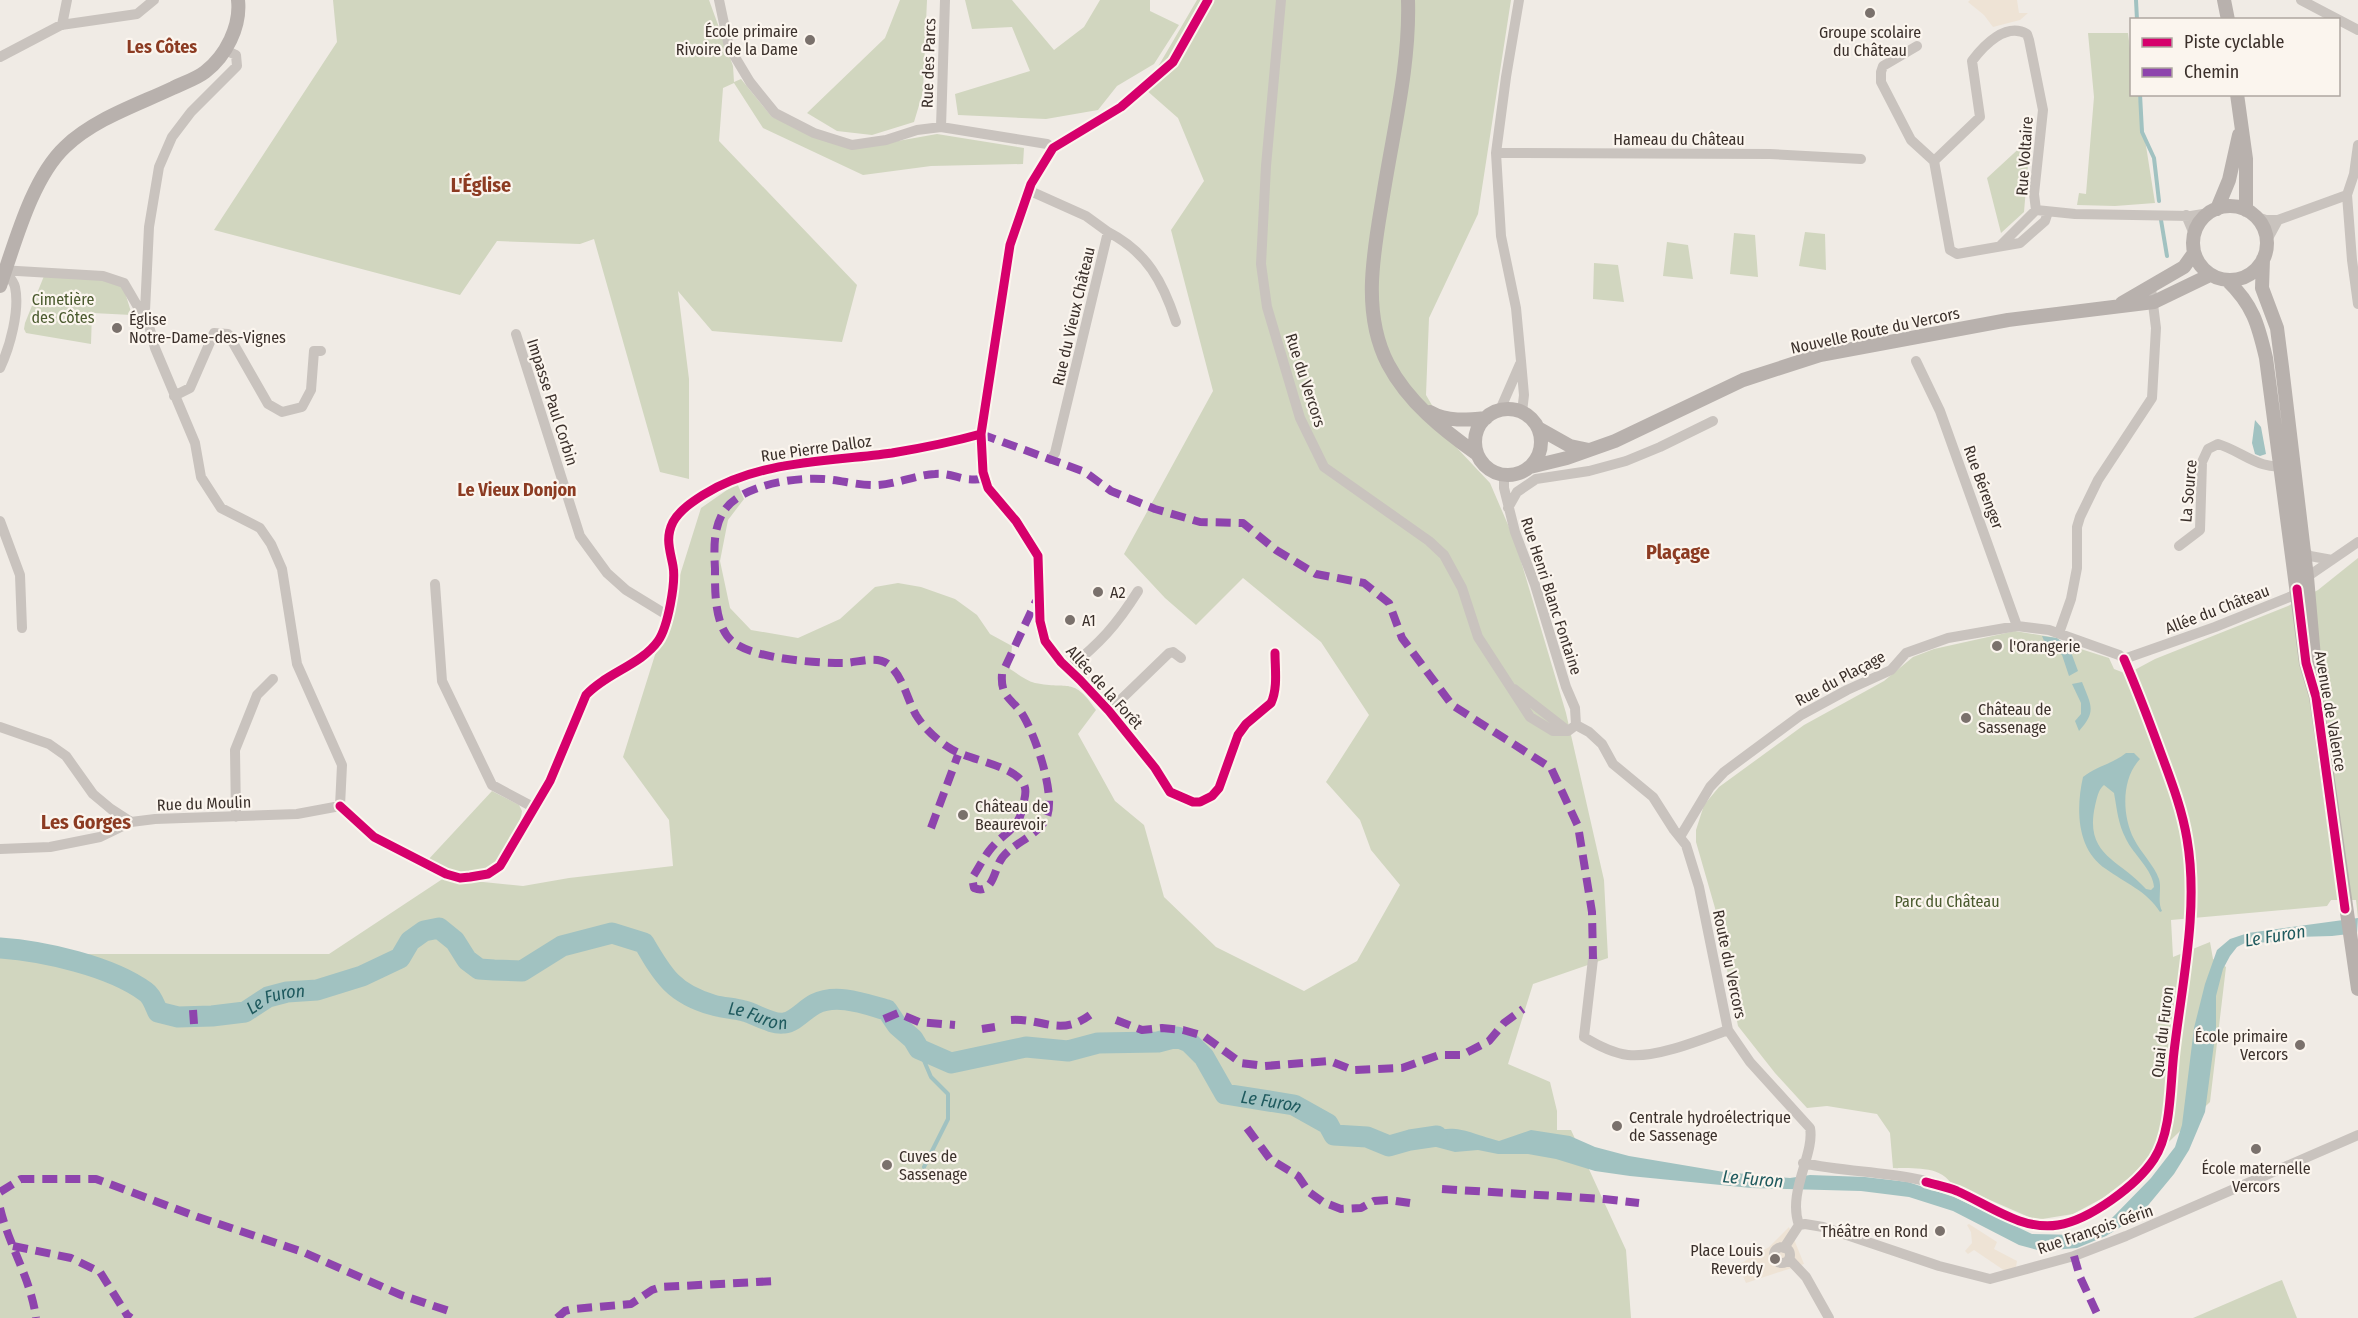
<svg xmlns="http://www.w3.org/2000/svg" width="2358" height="1318" font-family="'Fira Sans Condensed',sans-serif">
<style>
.green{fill:#d1d6bf}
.plaza{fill:#eee3d5}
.water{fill:#a1c2c1;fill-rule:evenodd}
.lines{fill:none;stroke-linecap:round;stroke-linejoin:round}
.stream{stroke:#a1c2c1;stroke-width:4}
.river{stroke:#a1c2c1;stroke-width:21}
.minor{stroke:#c9c3be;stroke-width:10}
.major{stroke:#b8b1ad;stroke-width:14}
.quiet{stroke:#8e44ad;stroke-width:8;stroke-dasharray:15 8;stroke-linecap:butt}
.cycleway-casing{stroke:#fbf5ee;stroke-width:13}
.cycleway{stroke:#d6006c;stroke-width:9}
.poi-dot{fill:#7a716c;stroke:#fbf5ee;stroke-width:2}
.labels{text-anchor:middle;stroke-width:4.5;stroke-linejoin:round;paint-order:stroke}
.poi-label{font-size:16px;fill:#3b302b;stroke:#fbf5ee;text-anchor:start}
.street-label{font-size:16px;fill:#3b302b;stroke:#fbf5ee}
.park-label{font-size:16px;fill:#4a5a2e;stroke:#fbf5ee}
.neighbourhood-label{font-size:18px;font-weight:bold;fill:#8c3b22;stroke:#fbf5ee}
.water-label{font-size:18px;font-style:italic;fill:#1f5a5e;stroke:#fbf5ee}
.quarter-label{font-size:20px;font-weight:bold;fill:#8c3b22;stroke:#fbf5ee}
</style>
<rect width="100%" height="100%" fill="#f0ebe5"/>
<path class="green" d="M333 0H709L733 66 734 82 741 79 772 117 858 148 937 134 1024 148 1023 164 931 166 863 175 763 128 734 83 723 88 719 141 857 285 842 342 712 331 678 291 689 379V479L660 472 594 239 580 244 497 241 460 295 214 230 337 42Z
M900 0H927L923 92 914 122 872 135 837 131 807 113 885 38Z
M965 0H1012L1054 50 1084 27 1100 0H1150V11L1179 25 1154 64 1117 86 1098 110 1046 119 958 115 955 94 1030 71 1012 27 972 29Z
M1197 0H1511L1478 214 1429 318 1426 395 1457 448 1490 483 1515 541 1566 713 1604 880 1608 958 1533 984 1508 1064 1550 1082 1557 1111V1130H1571L1626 1250 1631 1318H0V954H329L444 878 523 886 569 878 673 866 669 820 623 757 701 508 737 483 744 499 728 520 720 561 730 608 751 630 798 638 840 619 875 587 898 583 921 587 955 599 977 615 990 634 1012 646 1010 669C1018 674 1027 681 1035 683 1069 690 1073 676 1096 710L1078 734 1115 801 1144 825 1164 897 1216 947 1304 991 1357 961 1400 885 1371 850 1360 820 1326 782 1369 715 1321 642 1243 578 1196 625 1165 598 1124 554 1213 391 1171 230 1204 181 1178 118 1145 89Z
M2088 33H2128L2131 57 2132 94 2138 95 2155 203 2115 206 2077 205 2079 193 2086 194 2094 97Z
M2030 141 2024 212 2001 233 1987 178 2026 142Z
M1805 232 1825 234 1826 270 1799 266Z
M1734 233 1755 235 1758 277 1730 274Z
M1667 242 1688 245 1693 279 1663 276Z
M1594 263 1618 265 1624 302 1593 299Z
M44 276 103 279 123 286 132 315 92 313 91 344 26 333 24 329 25 323Z
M2358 558V918L2356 900H2331L2327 906 2171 920 2173 957 2210 942 2213 959 2226 967 2210 1102 2143 1167 2103 1198 2073 1214 2036 1220 1951 1183C1938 1165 1913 1169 1893 1168L1890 1133 1877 1114 1827 1106 1807 1108 1775 1073 1738 1026 1715 908 1696 842V830L1704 805 1719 787 1804 725 1884 681 1913 657 1934 649 2015 631 2057 638 2065 644 2109 658 2114 669 2127 674 2155 659 2288 606 2318 590Z
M492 791 519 805 522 811C521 822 514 832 509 842 488 882 464 879 427 861Z
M2282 1280 2297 1318H2193L2274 1283Z"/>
<path class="plaza" d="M1970 0H2017L2019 13H2028L2020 20 1993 27 1984 15 1968 2Z
M1969 1224 1997 1242 1994 1249 2017 1261 2016 1267 2005 1271 1974 1250 1968 1254 1965 1251 1972 1243 1971 1232 1967 1225Z
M1789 1227 1804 1264 1746 1283 1738 1265 1769 1247Z"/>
<path class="water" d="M2255 420 2261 427 2266 454 2260 456 2255 454 2252 443Z
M2042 636 2057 638 2065 644H2068L2078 671 2069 676 2062 655 2053 647 2047 648Z
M2082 682C2091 705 2097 711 2079 731L2075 721 2081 714V703L2072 684Z
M2126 753H2134L2140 759C2121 779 2122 816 2134 839 2141 853 2154 865 2159 879 2162 889 2157 901 2162 911L2160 912C2147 891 2125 883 2106 869 2076 849 2076 808 2083 777 2097 766 2112 764 2126 753ZM2104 785 2114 793C2117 809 2118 824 2126 839 2133 854 2153 870 2154 887L2151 890 2146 889C2120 859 2084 856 2095 806 2097 798 2098 790 2104 785Z
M2358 918 2357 933 2332 936 2297 937 2278 942 2245 943 2237 947 2230 956 2223 969 2216 996V1029L2205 1112 2189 1150 2174 1174 2140 1215 2106 1236 2077 1248 2041 1251 2019 1245 1953 1211 1909 1197 1861 1191 1751 1188 1630 1176 1595 1171 1556 1159 1528 1154H1498L1478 1150 1455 1152 1410 1140C1454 1121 1457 1129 1499 1141L1531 1130 1570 1136 1595 1147 1629 1156 1724 1172 1790 1178 1810 1175 1865 1177 1908 1182 1954 1197 2032 1234 2080 1235 2097 1228 2111 1219 2151 1178 2175 1147 2182 1125 2194 1028 2205 984 2217 950 2230 939 2248 933Z"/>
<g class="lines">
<path class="stream" d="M2136 0 2137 20
M2140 94 2142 132 2154 158 2159 201
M2161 220 2167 256
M206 1016V1022
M919 1049 931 1077 948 1094V1119L924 1167"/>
<path class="river" id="s1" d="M0 948C43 951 111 966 146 992 152 996 155 1006 158 1012L178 1017 212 1016 245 1012 268 997 287 992 317 990 362 976 400 958 410 941 424 931 439 928 455 941 467 960 479 969 494 970 522 971 562 946 612 933 644 943C663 976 674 994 713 1005 723 1008 734 1008 744 1011 756 1014 772 1025 784 1023 795 1022 805 1009 815 1004 837 993 865 1004 887 1010L897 1025 913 1039 919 1049 951 1063 1026 1047 1068 1051 1098 1043 1158 1042 1177 1037 1189 1042 1204 1057 1225 1094 1294 1105 1328 1124 1334 1135 1367 1137 1389 1146 1410 1140 1437 1136"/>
<path class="minor" d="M719 0 729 47 750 82 775 113 814 133 852 145 886 140 917 130 941 127 1047 144 1053 148
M1208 0 1173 62 1121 107 1053 148 1031 184 1010 245 981 434 983 472 988 488 1016 521 1038 556 1040 621 1045 641 1061 662 1080 680 1109 711 1155 768 1170 792 1193 802H1200L1212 796 1219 788 1238 735 1246 724 1271 703C1278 688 1275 669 1275 653
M1281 0 1266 166 1261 264 1267 307 1300 418 1324 467 1429 541 1444 555 1462 588 1478 637 1530 717 1553 731H1568L1576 725
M1519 0 1506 77 1496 153 1501 236 1516 308 1521 361 1524 395 1522 412
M2301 0 2358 30
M62 25 67 0
M1917 46 1883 66 1881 72V82L1911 140 1934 161
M225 50 236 55 237 66 191 112 172 137 159 167 149 227 145 311 155 348 195 443 201 477 221 508 260 528 271 544 282 569 297 664 342 765 340 806
M0 57 61 25 137 14 154 0
M941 127 945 0
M1496 153 1770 154 1861 159
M1028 190 1086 216 1108 232 1055 453 1051 459
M2347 195 2352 260 2358 304
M2048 212 2045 221 2020 243 1957 254 1950 250 1934 161 1980 117 1972 61C1984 45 2006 22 2027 34L2029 40 2043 110 2034 194 2036 210 2075 214 2191 216 2209 213
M2186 215 2194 234
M2254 216 2266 220H2278L2347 195 2354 174 2358 145
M1108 232C1147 252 1163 282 1176 322
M2267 240 2278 220
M2001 245 2036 210
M0 270 103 276 124 283 145 319
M516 334 580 536 607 573 626 590 662 612 668 613
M1916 361 1940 411 2017 626
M0 368C10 347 20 310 15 287 14 282 9 276 5 271
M174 396 190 388 214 333 228 334 268 404 282 412 302 407 311 390 314 351H321
M1500 410 1520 364
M1504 475V488L1515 532 1535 585 1566 687 1575 708 1576 725
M1508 508 1517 492 1536 479 1589 471 1626 461 1660 447 1713 421
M0 521 20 575 22 628
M2179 546 2200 530 2202 462 2208 449 2218 444C2242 451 2261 472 2287 465
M2304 551 2310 556 2332 560
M435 584 442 681 492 785 533 807
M2059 633 2071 599 2077 568V527L2080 517 2098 480 2152 398 2156 328 2151 288
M2124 659 2215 627 2292 596 2307 577 2358 542
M1068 669C1100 643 1116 626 1138 591
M1514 689 1568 731
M1109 711 1169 653 1173 652 1181 658
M1576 725 1589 732 1602 744 1613 764 1653 797 1674 830 1686 845 1699 887 1728 1030 1750 1062 1810 1128C1815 1154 1787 1192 1799 1225
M0 727 49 744 66 756 93 794 111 809 131 822
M340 806 374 837 446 874 460 878 470 877 488 874 500 866 550 781 586 695C606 673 641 665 658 641 668 627 676 582 673 566 670 550 665 538 673 522 680 510 692 502 703 495 759 460 828 462 892 453 922 448 952 442 981 434
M236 817 235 750 257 695 273 679
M1680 837 1710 787 1724 772 1801 715 1847 690 1891 670 1906 653 1948 638 2017 626 2049 630 2119 655 2124 659
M0 849 50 847 100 837 131 822 155 819 297 814 340 806
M1593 959 1584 1037C1597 1045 1612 1053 1628 1055 1656 1058 1701 1040 1728 1030
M1803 1163C1853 1174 1908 1171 1955 1190 1988 1204 2019 1230 2056 1225 2087 1221 2139 1184 2155 1157 2172 1128 2170 1088 2174 1055 2182 986 2197 913 2188 843 2184 812 2172 782 2161 752 2149 721 2138 690 2124 659
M1799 1225 1805 1224 1823 1227 1939 1266 1990 1279 2074 1256 2126 1236 2358 1135
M1774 1255a8 8 0 1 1 16 0a8 8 0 1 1-16 0Z
M1784 1248 1799 1225
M1789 1259 1806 1277 1829 1318"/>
<path class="major" d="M1408 0C1410 63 1394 128 1384 190 1375 246 1360 310 1388 364 1408 402 1443 430 1477 454
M2224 0 2228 20
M2237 94 2246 159V210
M2193 243a37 37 0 1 1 74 0a37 37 0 1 1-74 0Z
M2217 209 2229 180 2239 135
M2263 259 2262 288 2277 328 2282 367 2307 577 2316 680
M2227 280C2253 305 2258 324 2266 358L2306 663 2316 697 2358 989
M0 286C15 243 32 178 65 147 94 119 137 105 173 88 183 83 196 79 205 72 226 56 241 26 238 0
M2122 303 2184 267 2194 253
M1475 442a33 33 0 1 1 66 0a33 33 0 1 1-66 0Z
M1430 412C1447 422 1467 420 1486 418
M1538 428 1570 446 1589 450
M1530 467 1567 458 1615 441 1743 380 1820 355 2008 320 2154 302 2210 275"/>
<path class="quiet" d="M981 434 1085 472 1111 491 1155 509 1200 522 1243 523 1276 550 1316 574 1364 583 1389 603 1402 638 1452 705 1551 768 1578 826 1592 912 1593 959
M984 479C979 479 972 480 966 479 955 477 947 473 935 474 916 475 897 484 877 485 860 486 841 480 823 479 794 477 741 485 724 511 713 528 714 549 715 569 715 590 714 627 733 642 755 659 815 663 843 663 857 663 876 655 888 664 903 676 907 699 916 715 924 728 936 739 948 747 967 761 1020 765 1025 788 1026 792 1025 797 1024 801 1020 831 1005 830 989 851 983 859 978 869 972 878L974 888C991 895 994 874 999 863 1007 845 1036 838 1046 819 1057 797 1036 738 1024 717 1014 699 1000 699 1002 674L1036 601
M931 828 958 755
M193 1010 194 1024
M884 1019 898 1013 919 1022 955 1025
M1011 1020C1043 1018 1060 1037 1090 1015
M1116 1020 1142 1030 1162 1028 1183 1030 1204 1036 1241 1063 1265 1066 1330 1061 1353 1070 1402 1068 1439 1055H1462L1489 1041 1504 1023 1523 1009
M982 1029 995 1027
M1247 1128 1270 1159 1298 1176 1309 1192 1323 1202 1341 1209 1361 1208 1374 1201 1389 1200 1410 1203
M1442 1189 1604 1199 1639 1203
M0 1192 21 1179H96L198 1217 303 1252 401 1295 452 1312
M0 1208C9 1246 31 1279 36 1318
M13 1246 71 1258 100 1272 127 1315 131 1318
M2074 1256 2080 1277 2099 1318
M557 1318 565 1311 573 1309 631 1304 652 1290 661 1287 776 1281"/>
<defs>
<path id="cycleway" d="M1208 0 1173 62 1121 107 1053 148 1031 184 1010 245 981 434 983 472 988 488 1016 521 1038 556 1040 621 1045 641 1061 662 1080 680 1109 711 1155 768 1170 792 1193 802H1200L1212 796 1219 788 1238 735 1246 724 1271 703C1278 688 1275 669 1275 653
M2297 589 2306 663 2316 697 2345 909
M340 806 374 837 446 874 460 878 470 877 488 874 500 866 550 781 586 695C606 673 641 665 658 641 668 627 676 582 673 566 670 550 665 538 673 522 680 510 692 502 703 495 759 460 828 462 892 453 922 448 952 442 981 434
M1926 1182C1936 1185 1947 1187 1957 1191 1989 1205 2022 1231 2058 1225 2090 1220 2137 1185 2154 1159 2172 1132 2170 1084 2174 1052 2182 983 2199 909 2187 839 2182 808 2170 778 2159 748 2148 718 2137 689 2124 659"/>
</defs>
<use href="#cycleway" class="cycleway-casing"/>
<use href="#cycleway" class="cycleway"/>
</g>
<g class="poi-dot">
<circle cx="1870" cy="13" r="6"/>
<circle cx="810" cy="40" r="6"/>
<circle cx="117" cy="328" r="6"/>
<circle cx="1098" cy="592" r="6"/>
<circle cx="1070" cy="620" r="6"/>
<circle cx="1997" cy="646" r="6"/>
<circle cx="1966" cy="718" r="6"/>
<circle cx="963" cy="815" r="6"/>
<circle cx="2300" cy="1045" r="6"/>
<circle cx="1617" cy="1126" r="6"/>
<circle cx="2256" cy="1149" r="6"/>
<circle cx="887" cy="1165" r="6"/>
<circle cx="1940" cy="1231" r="6"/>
<circle cx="1775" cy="1259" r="6"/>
</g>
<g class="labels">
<g class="poi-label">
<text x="798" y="37" text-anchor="end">École primaire<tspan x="798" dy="18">Rivoire de la Dame</tspan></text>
<text x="1870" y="38" text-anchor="middle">Groupe scolaire<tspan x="1870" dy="18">du Château</tspan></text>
<text x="129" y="325">Église<tspan x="129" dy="18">Notre-Dame-des-Vignes</tspan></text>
<text x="1110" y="598">A2</text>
<text x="1082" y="626">A1</text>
<text x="2009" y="652">l'Orangerie</text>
<text x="1978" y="715">Château de<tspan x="1978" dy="18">Sassenage</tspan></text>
<text x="975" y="812">Château de<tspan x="975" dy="18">Beaurevoir</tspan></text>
<text x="2288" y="1042" text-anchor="end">École primaire<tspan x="2288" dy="18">Vercors</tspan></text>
<text x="1629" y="1123">Centrale hydroélectrique<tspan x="1629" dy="18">de Sassenage</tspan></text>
<text x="899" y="1162">Cuves de<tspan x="899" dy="18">Sassenage</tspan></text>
<text x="2256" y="1174" text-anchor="middle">École maternelle<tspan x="2256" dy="18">Vercors</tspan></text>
<text x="1928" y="1237" text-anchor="end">Théâtre en Rond</text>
<text x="1763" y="1256" text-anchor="end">Place Louis<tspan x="1763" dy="18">Reverdy</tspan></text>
</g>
<g class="street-label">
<text transform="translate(928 63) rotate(-88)" y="6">Rue des Parcs</text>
<text x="1679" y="145">Hameau du Château</text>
<text transform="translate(2024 156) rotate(-86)" y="6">Rue Voltaire</text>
<text transform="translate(1073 316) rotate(-77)" y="6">Rue du Vieux Château</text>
<text transform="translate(1875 330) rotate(-12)" y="6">Nouvelle Route du Vercors</text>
<text transform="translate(1306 380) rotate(72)" y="6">Rue du Vercors</text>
<text transform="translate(553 402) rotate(72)" y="6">Impasse Paul Corbin</text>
<text transform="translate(816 448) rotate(-8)" y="6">Rue Pierre Dalloz</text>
<text transform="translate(1984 487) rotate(70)" y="6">Rue Bérenger</text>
<text transform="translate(2188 491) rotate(-85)" y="6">La Source</text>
<text transform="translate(1552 596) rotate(72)" y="6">Rue Henri Blanc Fontaine</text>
<text transform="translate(2217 609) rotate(-21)" y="6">Allée du Château</text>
<text transform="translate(1840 678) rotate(-28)" y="6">Rue du Plaçage</text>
<text transform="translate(1105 687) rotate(48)" y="6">Allée de la Forêt</text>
<text transform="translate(2331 711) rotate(80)" y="6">Avenue de Valence</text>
<text transform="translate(204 803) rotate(-2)" y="6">Rue du Moulin</text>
<text transform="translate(1730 964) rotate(78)" y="6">Route du Vercors</text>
<text transform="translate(2162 1032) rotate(-83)" y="6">Quai du Furon</text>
<text transform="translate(2095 1229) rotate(-19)" y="6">Rue François Gérin</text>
</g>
<g class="park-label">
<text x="63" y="305">Cimetière<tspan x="63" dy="18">des Côtes</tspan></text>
<text x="1947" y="907">Parc du Château</text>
</g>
<g class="neighbourhood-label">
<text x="162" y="53">Les Côtes</text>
<text x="517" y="496">Le Vieux Donjon</text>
</g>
<g class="water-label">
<text transform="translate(2275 936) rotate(-9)" y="6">Le Furon</text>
<text dy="6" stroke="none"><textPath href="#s1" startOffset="300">Le Furon</textPath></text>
<text dy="6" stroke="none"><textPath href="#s1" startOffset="860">Le Furon</textPath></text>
<text dy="6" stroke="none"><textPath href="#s1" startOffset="1437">Le Furon</textPath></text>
<text transform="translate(1753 1179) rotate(5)" y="6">Le Furon</text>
</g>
<g class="quarter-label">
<text x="481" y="192">L'Église</text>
<text x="1678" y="559">Plaçage</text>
<text x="86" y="829">Les Gorges</text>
</g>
</g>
<rect x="2130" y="18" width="210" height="78" fill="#fbf5ee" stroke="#aea6a0" stroke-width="1.5"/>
<rect x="2142" y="38" width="30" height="9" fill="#d6006c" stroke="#aea6a0" stroke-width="1.5"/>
<text x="2184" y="48" font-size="18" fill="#3b302b">Piste cyclable</text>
<rect x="2142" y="68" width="30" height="9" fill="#8e44ad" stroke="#aea6a0" stroke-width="1.5"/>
<text x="2184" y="78" font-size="18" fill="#3b302b">Chemin</text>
</svg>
